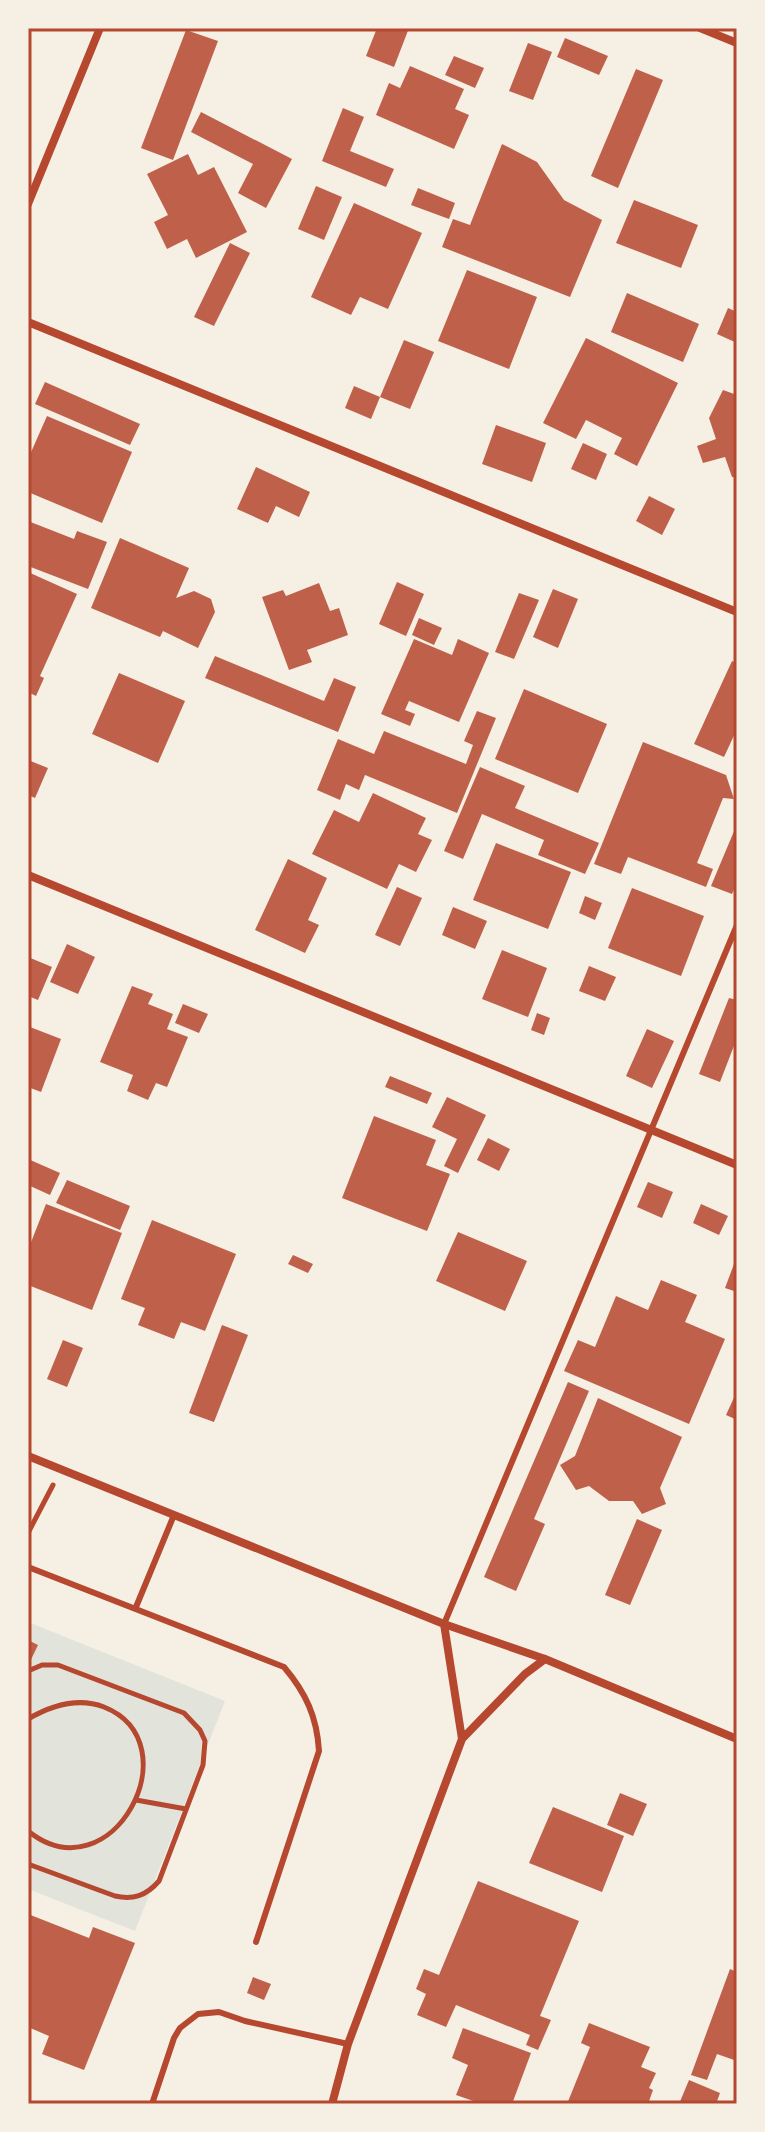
<svg xmlns="http://www.w3.org/2000/svg" width="765" height="2132" font-family="Inter,sans-serif">
<style>
.green{fill:#e2e4dc}
.building{fill:#bf614a}
.lines{fill:none;stroke-linecap:round;stroke-linejoin:round}
.path{stroke:#b5482f;stroke-width:5}
.service{stroke:#b5482f;stroke-width:6}
.minor{stroke:#b5482f;stroke-width:8}
.neatline{fill:none;stroke:#b5482f;stroke-width:3}
</style>
<rect width="100%" height="100%" fill="#f6efe4"/>
<path class="green" d="M28 1622 225 1701 135 1931 28 1889Z"/>
<path class="building" d="M377 28H409L394 67 366 56Z
M186 30 218 41 173 160 141 148Z
M565 38 608 56 599 75 557 57Z
M528 43 552 52 533 100 509 91Z
M454 56 484 68 475 88 445 75Z
M410 66 464 89 455 109 469 115 454 149 376 115 389 83 400 88Z
M636 69 663 80 618 188 591 176Z
M343 108 364 117 350 151 394 169 386 187 322 161Z
M201 112 292 159 266 208 238 193 253 164 191 132Z
M502 144 537 162 564 200 602 220 570 297 442 247 453 219 470 225Z
M188 154 198 175 214 167 247 232 196 258 187 239 167 249 154 222 168 215 147 174Z
M316 186 342 197 324 240 298 229Z
M418 188 455 203 449 219 411 205Z
M634 200 698 225 681 268 616 243Z
M354 203 422 233 388 309 360 297 351 315 311 297Z
M230 243 250 253 214 326 194 317Z
M467 270 537 297 509 369 438 341Z
M627 293 699 324 683 362 611 332Z
M728 308 737 312V343L717 334Z
M586 338 678 383 637 466 614 454 622 438 586 420 576 439 543 423Z
M404 340 434 352 410 409 380 397Z
M45 382 140 424 130 445 35 404Z
M354 386 380 397 371 419 345 408Z
M723 390 737 395V478L732 477 725 457 703 463 697 446 716 439 709 418Z
M47 416 132 452 102 523 28 492V459Z
M496 425 546 443 532 482 482 464Z
M583 443 607 454 596 480 571 469Z
M256 467 310 492 299 517 276 506 268 523 237 509Z
M649 496 675 509 662 535 636 521Z
M28 521 74 539 77 531 107 542 88 589 28 566Z
M120 538 189 568 176 598 194 591 211 599 215 612 198 648 163 631 160 637 91 608Z
M28 572 77 594 40 676 44 678 36 696 28 692Z
M397 582 424 594 406 636 379 624Z
M319 583 330 611 339 608 348 635 307 650 312 662 289 670 262 597 283 590 286 596Z
M553 589 578 599 558 648 533 637Z
M519 593 539 600 514 659 495 652Z
M419 618 442 628 434 645 412 635Z
M414 639 452 655 458 639 489 653 459 722 409 701 405 710 415 714 410 726 381 714Z
M215 656 324 701 334 678 356 687 338 732 205 678Z
M732 661 737 663V729L724 757 694 744Z
M119 673 185 701 158 763 92 734Z
M524 689 607 724 578 793 495 759Z
M477 711 496 718 457 813 365 775 359 790 346 784 340 800 317 790 338 739 374 754 384 731 466 764 473 745 464 741Z
M643 742 726 775 734 799 723 798 697 863 713 869 706 887 628 857 621 874 594 864Z
M28 760 48 768 35 798 28 795Z
M480 767 525 786 515 808 599 843 585 874 538 855 544 840 482 814 463 859 444 851Z
M373 793 426 818 418 834 432 840 416 872 399 864 387 889 312 854 334 810 359 822Z
M737 824V883L732 894 711 886Z
M496 843 571 872 548 929 473 900Z
M288 859 327 878 308 920 319 925 305 953 255 930Z
M397 887 422 898 400 946 375 935Z
M632 888 704 916 681 976 608 948Z
M585 896 602 903 595 920 579 913Z
M453 907 487 921 475 949 442 935Z
M67 944 95 957 78 994 50 982Z
M502 950 547 968 528 1017 482 999Z
M28 957 52 967 38 1000 28 996Z
M589 966 616 977 605 1001 579 991Z
M132 986 153 994 148 1004 173 1014 167 1029 188 1037 167 1087 156 1083 148 1100 127 1091 133 1075 100 1062Z
M729 998 737 1000V1038L720 1082 699 1074Z
M183 1004 208 1014 199 1033 175 1023Z
M537 1013 550 1018 544 1035 531 1030Z
M30 1027 61 1039 41 1092 28 1087Z
M647 1029 674 1041 652 1088 626 1076Z
M390 1076 432 1093 427 1104 385 1087Z
M447 1097 486 1115 458 1173 444 1166 457 1139 432 1127Z
M374 1116 436 1140 426 1165 450 1174 427 1231 342 1198Z
M488 1138 510 1149 499 1171 477 1160Z
M28 1159 60 1173 50 1195 28 1185Z
M67 1180 130 1206 120 1230 56 1203Z
M648 1182 673 1192 662 1218 637 1207Z
M46 1204 122 1233 92 1310 28 1285V1250Z
M701 1204 728 1216 719 1235 693 1223Z
M152 1220 236 1254 205 1331 181 1322 174 1339 138 1325 145 1308 121 1299Z
M458 1232 527 1261 505 1311 436 1281Z
M293 1255 313 1264 308 1273 288 1264Z
M737 1256V1292L725 1288Z
M661 1280 697 1295 685 1322 725 1339 689 1424 564 1371 578 1340 595 1347 616 1296 648 1310Z
M222 1325 248 1335 214 1422 189 1413Z
M63 1340 83 1348 67 1387 47 1379Z
M568 1382 589 1391 534 1519 545 1524 516 1591 484 1577Z
M737 1391V1420L726 1415Z
M598 1398 682 1437 660 1488 666 1504 642 1514 633 1501H609L589 1486 576 1490 560 1465 575 1456Z
M637 1519 662 1530 630 1605 605 1595Z
M28 1640 38 1645 28 1666Z
M620 1793 647 1804 633 1836 607 1825Z
M553 1807 624 1836 602 1892 529 1863Z
M478 1881 579 1921 540 2016 551 2020 538 2050 526 2045 530 2035 456 2005 446 2027 417 2015 426 1994 416 1989 424 1969 439 1975Z
M28 1914 89 1938 93 1927 135 1943 84 2070 42 2054 49 2036 28 2027Z
M730 1969 737 1972V2061L717 2054 707 2080 691 2075Z
M253 1977 271 1984 264 2000 247 1993Z
M589 2023 650 2047 641 2067 656 2073 649 2088 653 2090 648 2104H567L590 2047 581 2043Z
M463 2028 531 2053 512 2104H482L456 2095 468 2065 452 2058Z
M689 2080 720 2093 716 2104H679Z"/>
<g class="lines">
<path class="path" d="M28 1533 53 1485
M28 1671 42 1665H58L184 1713 200 1730 205 1741 203 1765 159 1881C146 1896 133 1900 115 1896L28 1864
M28 1719C52 1705 78 1697 104 1707 194 1743 112 1898 28 1831
M136 1800 186 1809"/>
<path class="service" d="M28 1567 284 1667C306 1693 317 1717 319 1751L256 1942
M136 1607 174 1515
M444 1624 737 925
M152 2104 174 2038 180 2028 198 2014 219 2012 245 2021 348 2044"/>
<path class="minor" d="M700 28 737 43
M28 204 100 28
M28 322 737 612
M28 875 737 1165
M28 1456 444 1624 545 1659 737 1739
M444 1624 462 1739
M332 2104 348 2044 462 1739 525 1674 545 1659"/>
</g>
<rect width="765" height="2132" fill="none" stroke="#f6efe4" stroke-width="60"/>
<rect x="30" y="30" width="705" height="2072" class="neatline"/>
</svg>
